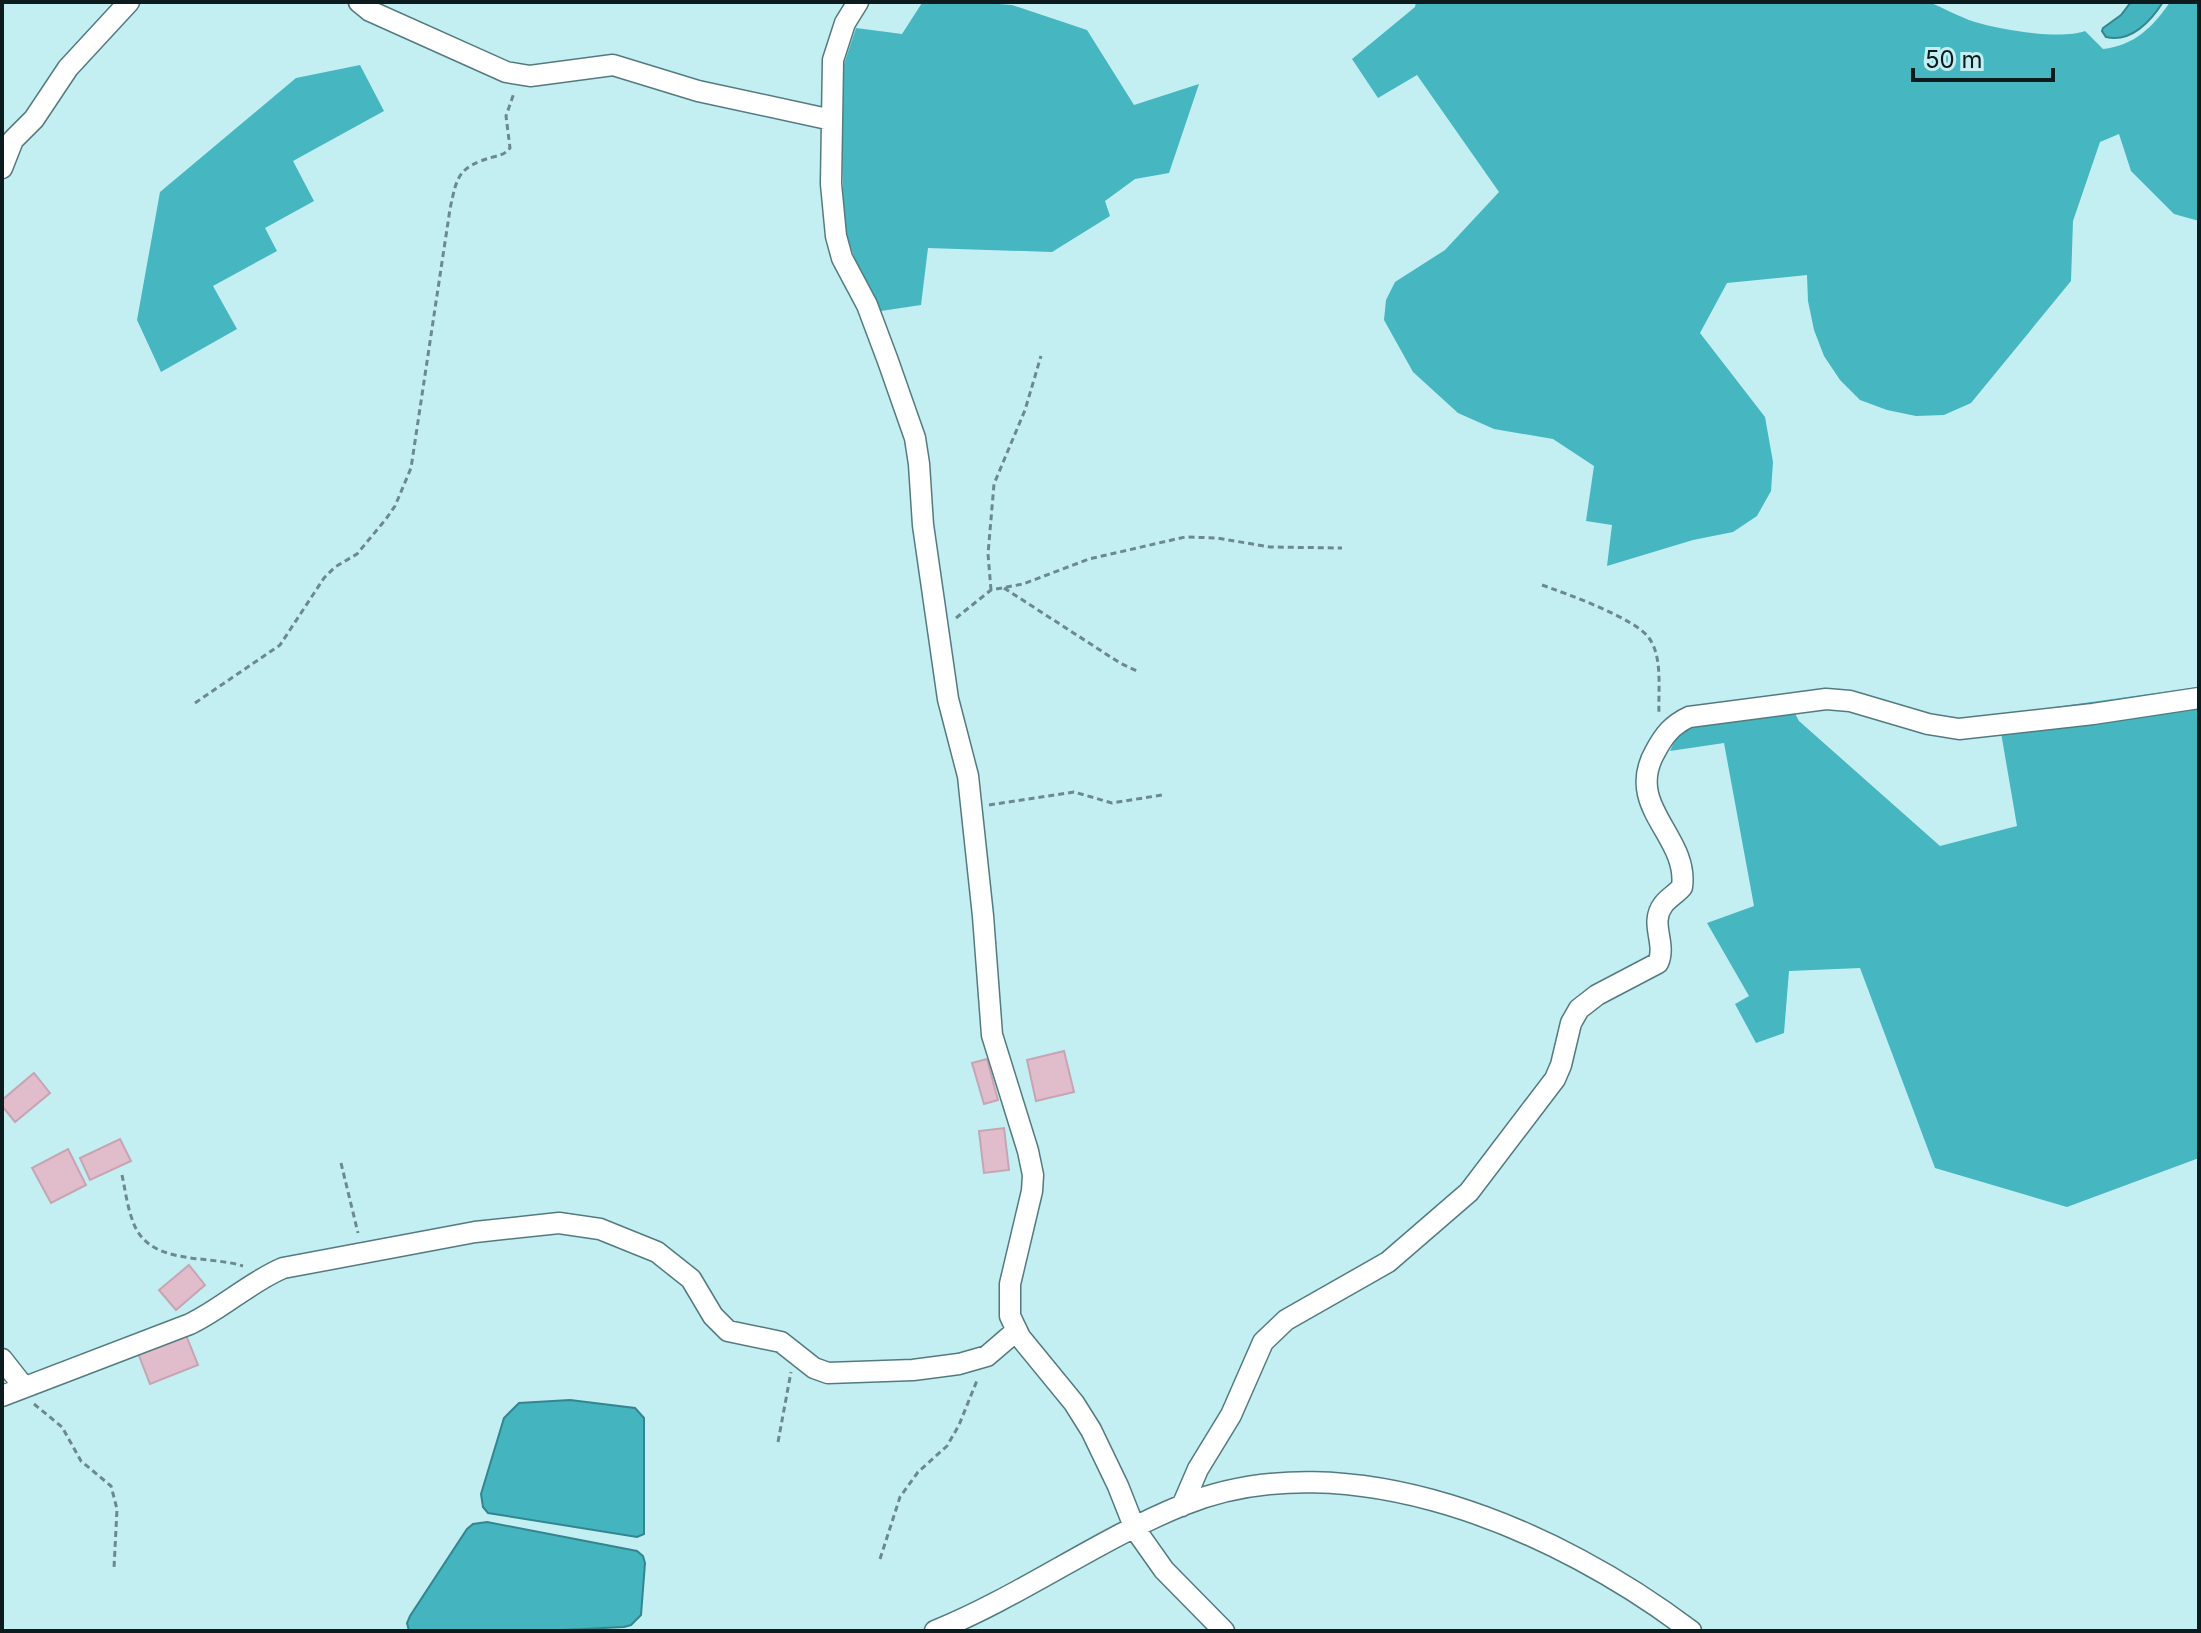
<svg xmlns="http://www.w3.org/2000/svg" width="2201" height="1633" font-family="Inter,sans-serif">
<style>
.forest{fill:#46b6c1}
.water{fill:#44b4bf;stroke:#33868f;stroke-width:2}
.building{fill:#e1bdcb;stroke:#c7a4b1;stroke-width:2}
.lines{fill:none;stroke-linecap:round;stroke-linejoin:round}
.minor-casing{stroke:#537b7f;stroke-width:23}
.path{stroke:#6c8a8d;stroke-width:3;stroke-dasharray:6 4;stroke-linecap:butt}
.minor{stroke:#fff;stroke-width:20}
</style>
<rect width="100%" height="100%" fill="#c3eff3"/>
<path class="forest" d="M973 2 1012 5 1087 30 1134 105 1199 84 1169 173 1135 179 1105 201 1110 216 1052 252 928 248 921 305 881 311 861 277 844 228 840 76 856 28 902 34 922 3Z
M1416 2H1929C1944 8 1959 17 1975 22 2001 30 2061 40 2085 31L2103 49C2134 46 2154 26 2170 2H2199V221L2174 214 2131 171 2119 134 2100 142 2073 221 2071 281 1971 403 1944 415 1916 416 1887 410 1860 400 1840 380 1824 356 1814 330 1808 301 1807 275 1727 283 1700 333 1765 417 1773 462 1771 491 1757 516 1733 532 1693 540 1607 566 1612 525 1586 521 1594 466 1553 439 1494 429 1458 413 1413 372 1384 320 1386 300 1395 282 1445 250 1499 192 1417 75 1378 98 1352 59 1415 7Z
M360 65 384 111 293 161 314 201 265 228 277 251 213 286 237 329 161 372 137 320 160 192 296 78Z
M2199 687V1158L2067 1207 1935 1168 1860 968 1789 971 1784 1033 1756 1043 1735 1004 1749 996 1707 923 1754 906 1724 743 1670 751 1679 732 1704 720 1793 710 1799 721 1940 846 2017 826 1998 715Z"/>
<path class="water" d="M2131 2H2163C2151 21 2131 43 2106 37L2102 31 2103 28 2121 15Z
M570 1400 635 1408 644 1418V1534L637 1537 488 1513 483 1507 481 1494 504 1418 519 1403Z
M487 1522 637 1551 643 1556 645 1563 641 1615 631 1625 624 1627 544 1631H409L407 1623 410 1616 467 1529 473 1524Z"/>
<path class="building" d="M1064 1051 1074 1092 1036 1101 1027 1060Z
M987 1059 998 1100 984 1104 972 1063Z
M34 1073 50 1093 15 1122 2 1106V1100Z
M1004 1128 1009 1170 984 1173 979 1131Z
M120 1139 131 1161 90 1180 80 1158Z
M68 1149 86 1185 51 1203 32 1168Z
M189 1265 205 1285 176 1310 159 1290Z
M186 1335 198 1365 150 1384 138 1353Z"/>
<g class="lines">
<defs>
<path id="minor" d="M359 2 370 11 506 72 530 76 613 65 698 91 832 120
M858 2 845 23 833 60 831 184 836 236 842 258 867 305 888 361 915 438 919 464 923 525 948 699 968 776 983 916 992 1035 1028 1151 1033 1175 1032 1191 1010 1284V1316L1020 1337 1074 1403 1091 1430 1118 1486 1135 1529 1164 1570 1224 1631
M2 168 13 140 34 119 68 68 129 2
M2 1359 24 1387
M2 1396 190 1324C223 1308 250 1282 283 1268L475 1232 559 1223 600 1229 657 1252 691 1279 713 1316 728 1331 781 1342 814 1368 828 1373 913 1370 959 1364 987 1356 1016 1331
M1182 1506 1198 1469 1231 1415 1263 1342 1286 1320 1388 1262 1469 1192 1555 1079 1561 1065 1571 1023 1579 1009 1597 995 1658 963C1667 943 1649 924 1663 905 1668 898 1676 894 1682 887 1689 836 1624 807 1655 752 1664 735 1672 725 1689 717L1826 699 1850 701 1928 724 1959 729 2093 714 2199 698
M935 1631C1021 1596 1097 1540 1183 1505 1349 1438 1558 1530 1691 1631"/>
</defs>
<use href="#minor" class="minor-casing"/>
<path class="path" d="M1542 585C1567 594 1635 618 1649 638 1663 657 1658 691 1659 713
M1004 588 1120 663 1139 672
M991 590 988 554 994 484 1025 410 1041 356
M956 618 991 590 1023 584 1089 559 1185 537 1217 538 1270 547 1342 548
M195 703 280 645 324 578 335 567 357 554 386 519 395 506 411 468 450 209C457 176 458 167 493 157 501 155 505 154 510 148L506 116 514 93
M989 805 1074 792 1112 803 1162 795
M341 1163 358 1233
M122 1175C125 1189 127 1205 132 1219 147 1267 205 1254 243 1266
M34 1404 62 1427 81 1461 111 1486 117 1509 114 1568
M778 1442 791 1372
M880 1559 900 1497 918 1472 947 1446 959 1425 978 1378"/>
<use href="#minor" class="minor"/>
</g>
<rect width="2201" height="1633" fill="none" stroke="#0c1c1e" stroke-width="8"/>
<path d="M1913 68v12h140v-12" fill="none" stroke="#0c1c1e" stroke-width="4"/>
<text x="1925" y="68" font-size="24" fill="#0c1c1e" stroke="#c3eff3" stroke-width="6" paint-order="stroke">50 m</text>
</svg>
